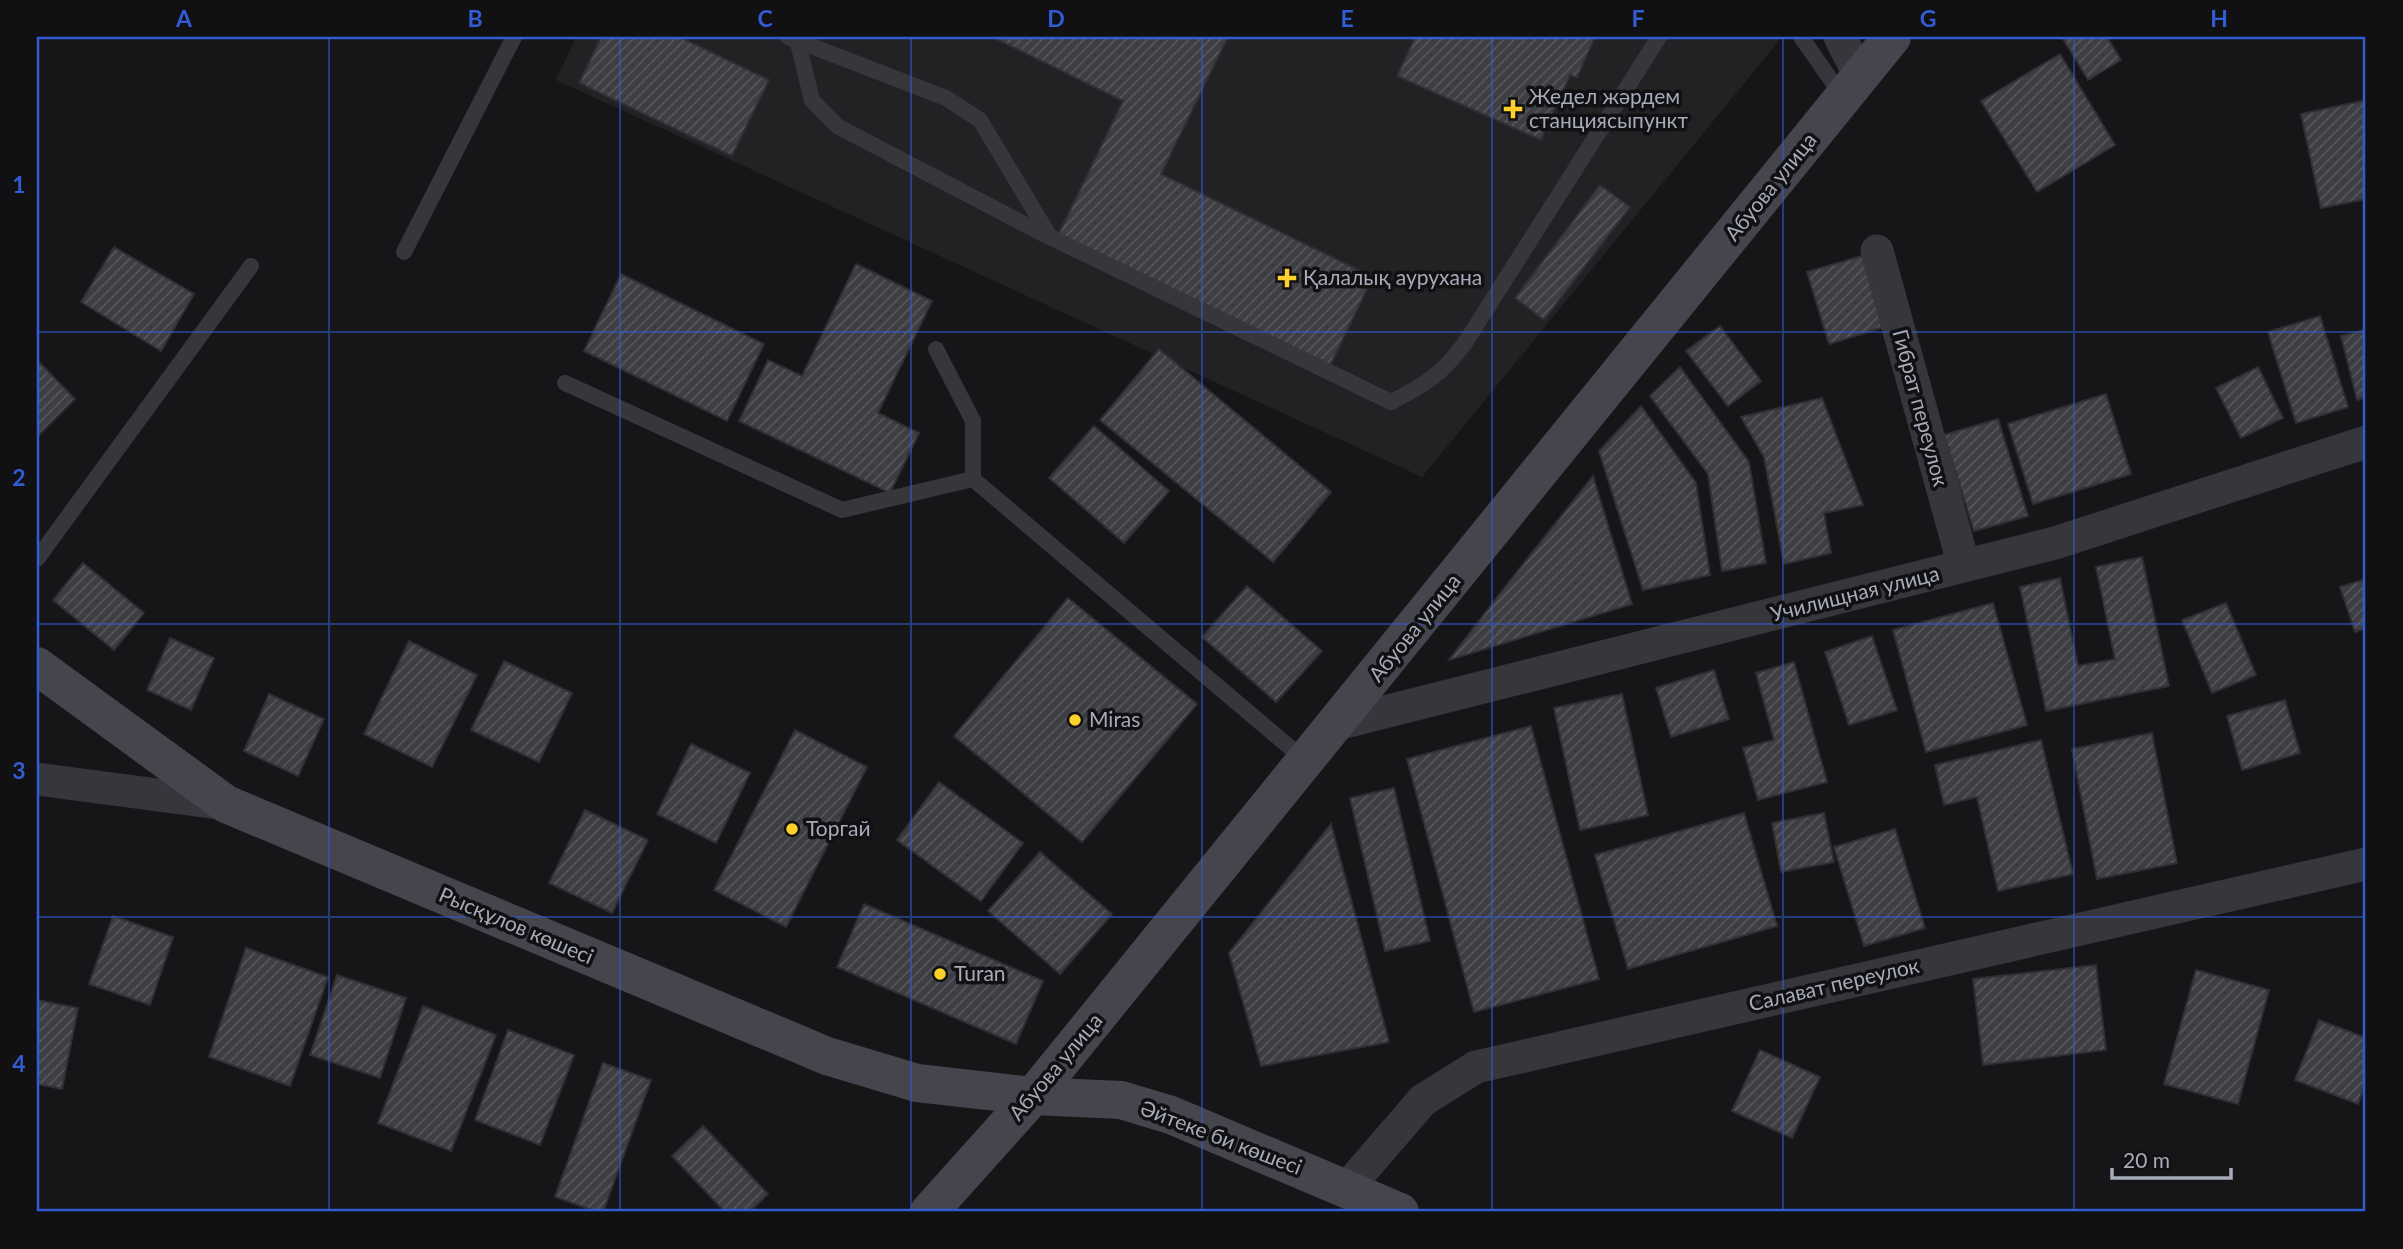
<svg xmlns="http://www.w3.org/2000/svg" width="2403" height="1249" font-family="Lato,sans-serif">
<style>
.built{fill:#222225}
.building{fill:url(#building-hatch);stroke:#303034;stroke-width:2}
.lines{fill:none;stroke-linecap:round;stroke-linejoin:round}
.lane{stroke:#36373d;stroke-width:16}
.street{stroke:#36373d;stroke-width:33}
.secondary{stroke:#44454d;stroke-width:38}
.grid{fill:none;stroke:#325cd3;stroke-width:2;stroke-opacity:0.55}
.poi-dot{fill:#fdd129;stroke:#111113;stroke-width:2.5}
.labels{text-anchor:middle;stroke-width:7;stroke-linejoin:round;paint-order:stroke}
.poi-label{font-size:21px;fill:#a7aab9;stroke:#111113;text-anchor:start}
.street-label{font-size:21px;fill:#a7aab9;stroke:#111113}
.neatline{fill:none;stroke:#325cd3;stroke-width:2.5}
.grid-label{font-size:23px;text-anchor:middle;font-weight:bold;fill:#325cd3}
</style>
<defs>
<pattern id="building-hatch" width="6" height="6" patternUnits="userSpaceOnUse" patternTransform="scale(1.75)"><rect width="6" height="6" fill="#3d3e43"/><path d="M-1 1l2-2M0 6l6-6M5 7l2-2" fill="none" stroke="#56575c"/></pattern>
</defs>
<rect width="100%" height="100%" fill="#161618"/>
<path class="built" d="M576 37H1782L1422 477 556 80Z"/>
<path class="building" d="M601 37H680L769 80 732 156 579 83Z
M992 37H1228L1161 174 1373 277 1329 368 1058 235 1123 101Z
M1415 37H1595L1577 78 1570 75 1541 140 1397 76Z
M2062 37H2107L2121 60 2088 80Z
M2060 54 2115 145 2037 192 1981 101Z
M2366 100V199L2321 208 2301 114Z
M1600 185 1630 207 1544 320 1515 298Z
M114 247 194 294 161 351 81 302Z
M1865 255 1887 326 1829 344 1807 272Z
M856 264 932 301 878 413 919 433 890 493 739 421 768 360 802 376Z
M621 274 764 344 727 421 584 351Z
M2320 316 2348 407 2296 423 2268 332Z
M1720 326 1761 381 1728 406 1686 351Z
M2366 329V397L2357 400 2341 336Z
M1159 349 1331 492 1273 562 1100 420Z
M37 360 75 399 37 437Z
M1680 367 1749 462 1766 563 1722 571 1708 474 1650 396Z
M2258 367 2283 418 2241 438 2216 388Z
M2106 394 2131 474 2033 504 2008 424Z
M1822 398 1863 505 1824 513 1831 553 1784 564 1764 457 1741 417Z
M1641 406 1696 483 1710 575 1643 590 1599 451Z
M1998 419 2028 516 1974 531 1944 435Z
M1094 426 1169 491 1124 543 1049 478Z
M1593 476 1632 604 1449 660 1508 583Z
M2142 557 2169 686 2046 711 2020 587 2060 578 2078 666 2115 659 2096 567Z
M83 563 144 613 114 650 53 600Z
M2366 579V628L2355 632 2340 587Z
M1247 586 1322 651 1276 702 1202 637Z
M1068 598 1197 704 1082 842 954 736Z
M1993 603 2027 725 1926 752 1893 630Z
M2226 603 2256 675 2212 693 2182 620Z
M1872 636 1897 710 1849 725 1825 652Z
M170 638 214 658 191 710 147 690Z
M409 641 477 675 432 767 364 734Z
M504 661 572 693 539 762 471 730Z
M1794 662 1827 782 1758 800 1743 748 1774 740 1756 673Z
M1714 670 1729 719 1671 737 1656 688Z
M269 694 324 719 298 776 244 751Z
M1622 694 1648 815 1580 830 1554 708Z
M2285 700 2300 753 2242 770 2227 716Z
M1531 726 1599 979 1474 1012 1407 759Z
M795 730 867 767 786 927 714 890Z
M2152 733 2177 863 2097 879 2072 749Z
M2041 740 2073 874 1998 891 1977 797 1944 805 1935 765Z
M691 744 750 773 716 843 657 814Z
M939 782 1023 843 981 901 897 840Z
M1394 788 1430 941 1385 951 1350 798Z
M585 810 648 840 612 913 549 883Z
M1744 813 1777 926 1628 969 1595 855Z
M1824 813 1834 862 1781 872 1772 823Z
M1331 824 1389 1042 1261 1066 1229 953Z
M1895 829 1925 928 1864 946 1834 847Z
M1040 852 1112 914 1060 974 988 911Z
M864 904 1043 981 1016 1044 837 967Z
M113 916 173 937 150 1005 89 984Z
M246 948 328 977 290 1086 209 1057Z
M2096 965 2106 1050 1983 1065 1973 979Z
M2196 970 2269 990 2238 1104 2164 1084Z
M337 975 406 998 380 1078 310 1055Z
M37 1000 78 1008 62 1089 37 1084Z
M423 1006 496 1035 451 1151 378 1123Z
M2319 1020 2366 1038V1081L2358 1104 2295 1080Z
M508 1030 574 1055 540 1145 475 1120Z
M1760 1050 1820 1077 1792 1138 1732 1111Z
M603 1063 651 1080 603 1212H598L555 1197Z
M703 1126 768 1194 749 1212H725L672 1156Z"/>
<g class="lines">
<path class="lane" d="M788 37 946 98 980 120 1050 237 1391 402C1425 385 1442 374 1465 343L1659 37
M1801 37 1843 97
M798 43 812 100 837 126 1049 237
M404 252 514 37
M936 349 973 421V479L1306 761
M565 383 842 510 973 479
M37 559 251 266"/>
<path class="street" d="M1840 37 1860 76
M1877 251 1964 566
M1337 724 2055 543 2366 442
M37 779 226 804
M1347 1188 1423 1100 1476 1067 2366 864"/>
<path class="secondary" d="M37 666 226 804 827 1056 917 1083 1033 1096 1121 1100 1171 1115 1400 1212
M929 1212 1033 1096 1892 37"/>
</g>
<path class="grid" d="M329 37V1212M620 37V1212M911 37V1212M1202 37V1212M1492 37V1212M1783 37V1212M2074 37V1212M37 332H2366M37 624H2366M37 917H2366"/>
<g class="poi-dot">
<path d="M1509.5 98.5h7v7h7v7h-7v7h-7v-7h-7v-7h7z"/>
<path d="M1283.5 267.5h7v7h7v7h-7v7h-7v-7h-7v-7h7z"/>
<circle cx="1075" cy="720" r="7"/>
<circle cx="792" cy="829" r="7"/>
<circle cx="940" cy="974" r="7"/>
</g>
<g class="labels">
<g class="poi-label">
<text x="1529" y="104">Жедел жәрдем<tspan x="1529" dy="24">станциясыпункт</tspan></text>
<text x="1303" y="285">Қалалық аурухана</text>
<text x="1089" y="727">Miras</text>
<text x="806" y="836">Торгай</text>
<text x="954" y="981">Turan</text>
</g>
<g class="street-label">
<text transform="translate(1771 187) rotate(-51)" y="7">Абуова улица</text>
<text transform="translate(1920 408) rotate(75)" y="7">Гибрат переулок</text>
<text transform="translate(1855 594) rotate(-14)" y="7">Училищная улица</text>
<text transform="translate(1415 628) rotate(-51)" y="7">Абуова улица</text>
<text transform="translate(516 926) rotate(23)" y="7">Рысқұлов көшесі</text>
<text transform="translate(1834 985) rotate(-13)" y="7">Салават переулок</text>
<text transform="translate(1056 1067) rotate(-50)" y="7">Абуова улица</text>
<text transform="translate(1221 1138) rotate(21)" y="7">Әйтеке би көшесі</text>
</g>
</g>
<rect width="2403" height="1249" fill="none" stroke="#111113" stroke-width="77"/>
<path d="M2112 1168v10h119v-10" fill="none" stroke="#a7aab9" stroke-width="3.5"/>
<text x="2123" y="1168" font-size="21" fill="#a7aab9" stroke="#111113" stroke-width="5" paint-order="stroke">20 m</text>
<rect x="38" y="38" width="2326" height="1172" class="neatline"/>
<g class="grid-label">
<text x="184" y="27">A</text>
<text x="475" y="27">B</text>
<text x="765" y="27">C</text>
<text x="1056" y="27">D</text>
<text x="1347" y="27">E</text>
<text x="1638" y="27">F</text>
<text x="1928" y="27">G</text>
<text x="2219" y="27">H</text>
<text x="19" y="193">1</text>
<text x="19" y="486">2</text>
<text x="19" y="779">3</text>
<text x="19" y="1072">4</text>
</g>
</svg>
